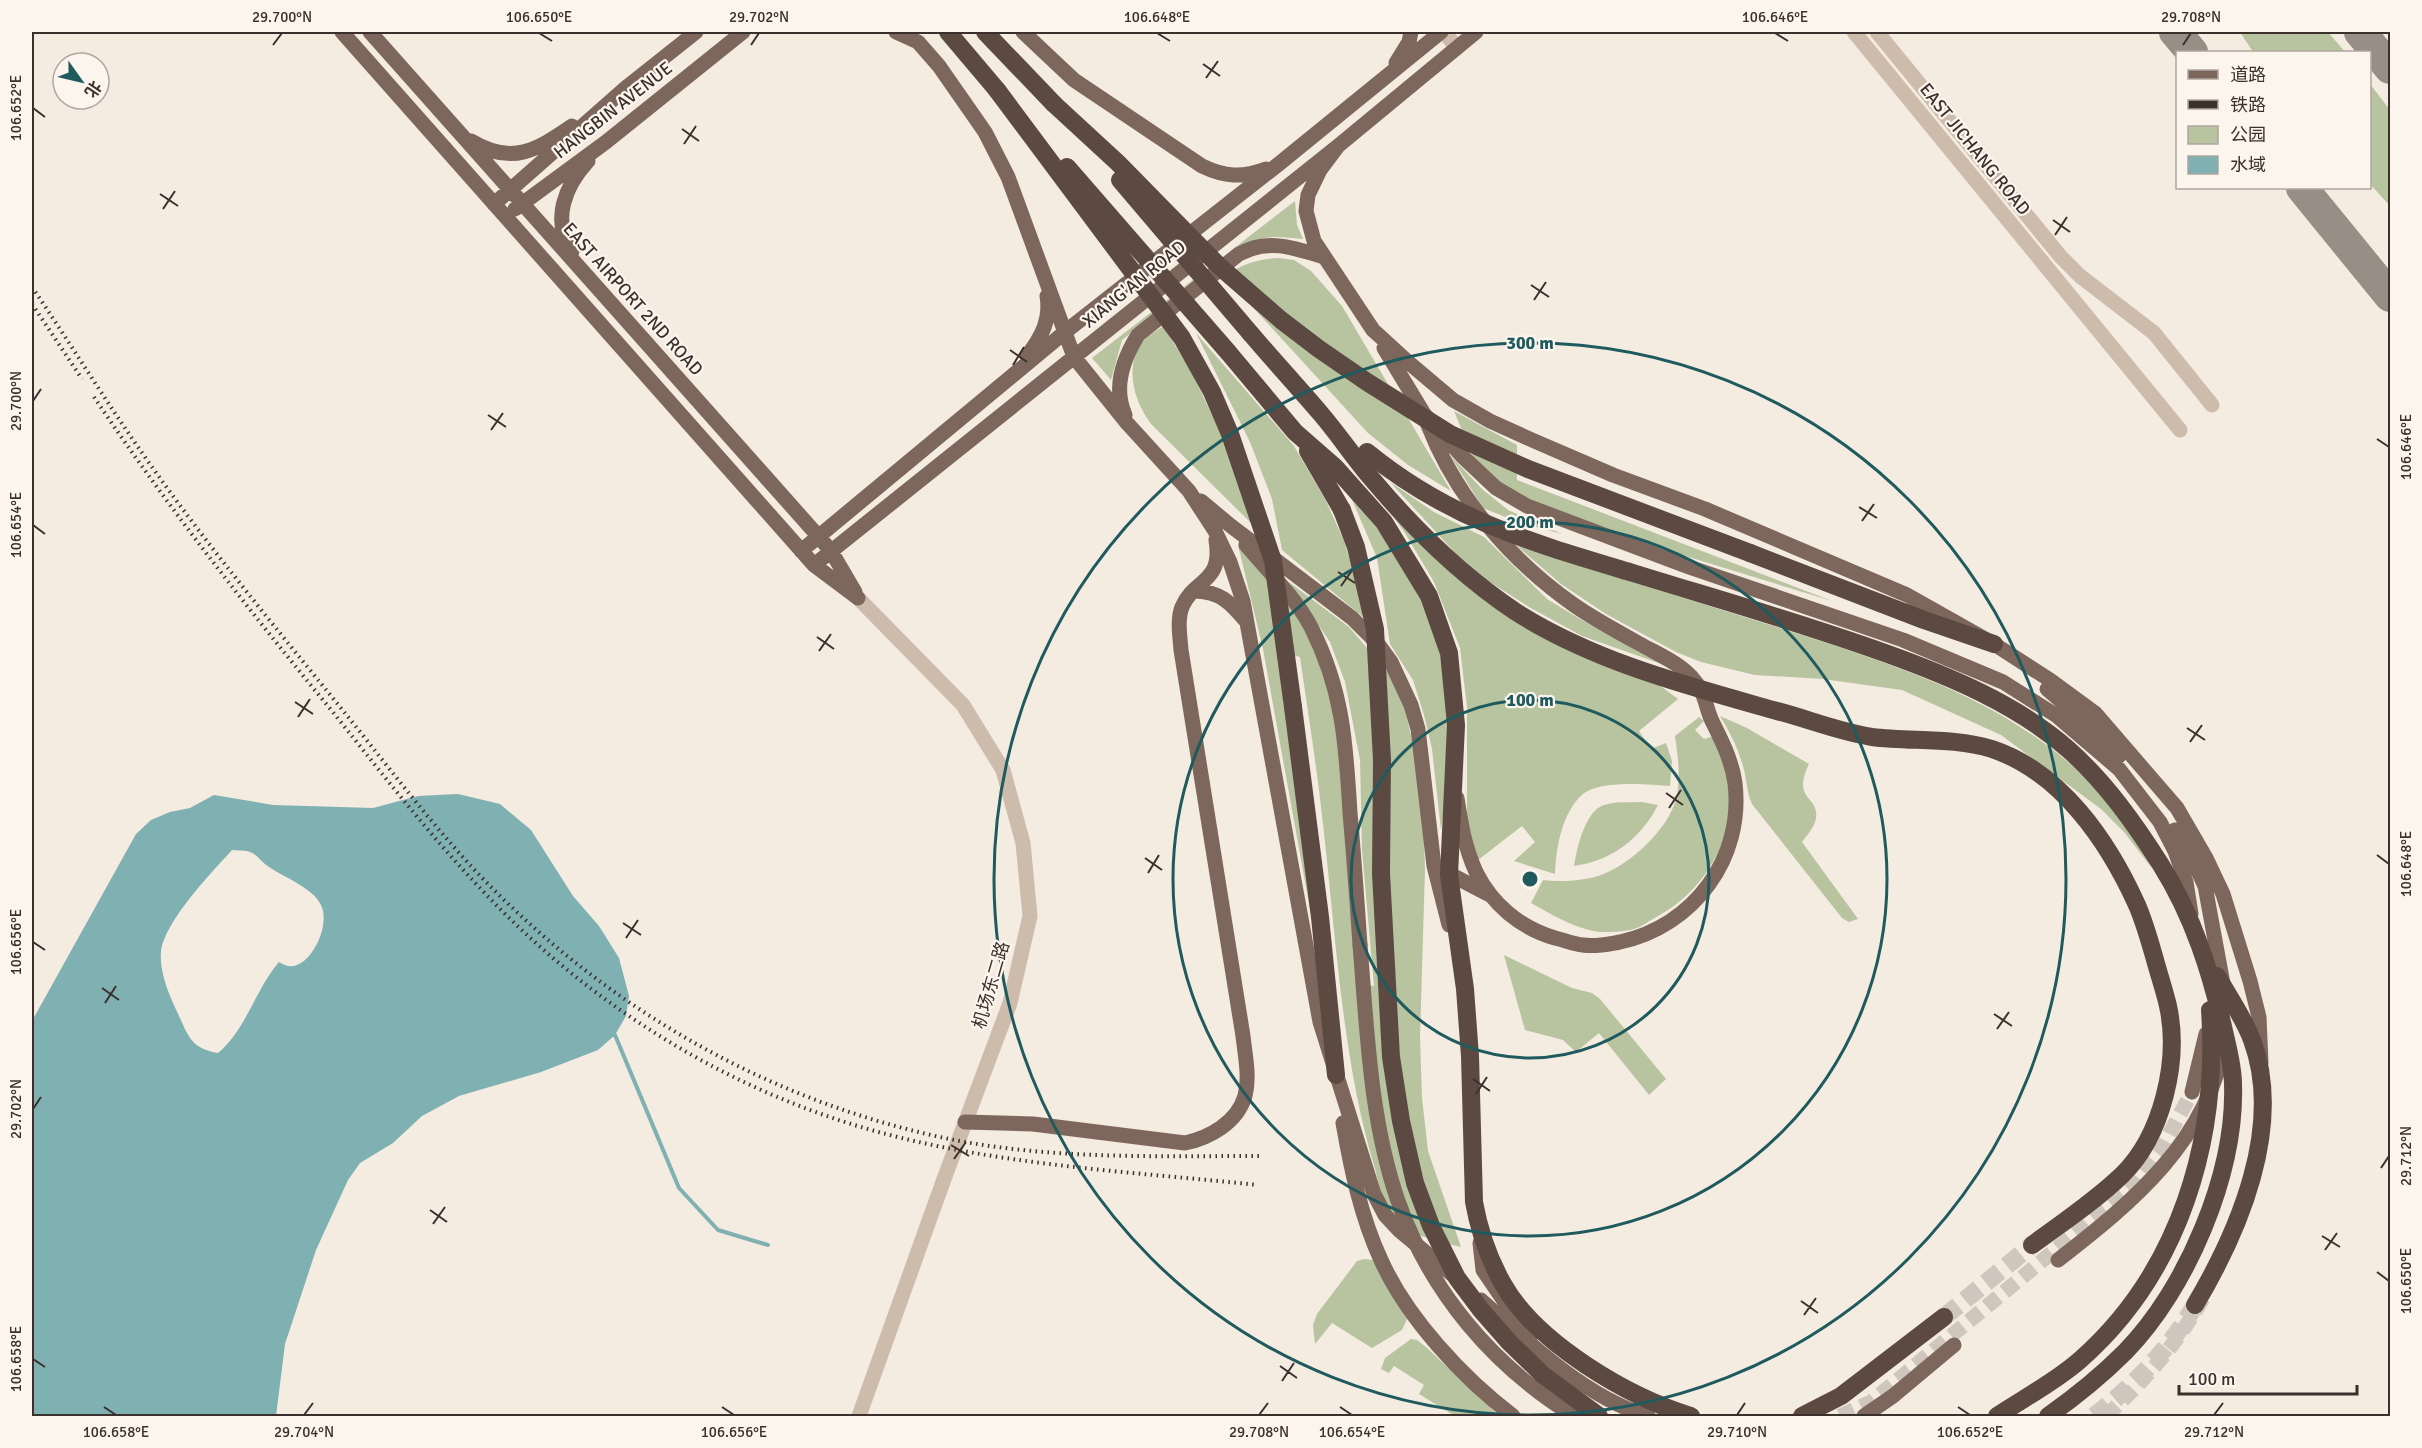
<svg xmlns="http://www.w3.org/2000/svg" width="2422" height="1448" font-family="Signika,'Noto Sans SC',sans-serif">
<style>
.green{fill:#b8c4a0}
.water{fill:#7fb0b2;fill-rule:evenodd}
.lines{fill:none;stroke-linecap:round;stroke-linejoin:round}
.stream{stroke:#7fb0b2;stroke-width:4}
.taxiway{stroke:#988e86;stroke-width:32}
.major-tunnel{stroke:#cfc6bd;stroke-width:15;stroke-dasharray:15 8;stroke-linecap:butt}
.highway-tunnel{stroke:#cfc6bd;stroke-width:18;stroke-dasharray:18 9;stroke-linecap:butt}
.minor{stroke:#cdbbac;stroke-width:15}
.major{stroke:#7d675c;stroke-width:15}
.highway{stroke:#5c4a42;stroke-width:18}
.rail{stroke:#3b302b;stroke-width:4;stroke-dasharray:1.5 4.5;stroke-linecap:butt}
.major-bridge{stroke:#7d675c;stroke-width:15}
.highway-bridge{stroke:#5c4a42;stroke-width:18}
.ticks{fill:none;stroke:#3b302b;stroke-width:2}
.ring{fill:none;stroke:#1f5a5e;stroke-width:3}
.labels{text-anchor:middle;stroke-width:4.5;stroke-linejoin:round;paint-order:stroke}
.street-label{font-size:18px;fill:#3b302b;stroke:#fbf5ee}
.centre{fill:#1f5a5e;stroke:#fbf5ee;stroke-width:3}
.ring-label{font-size:18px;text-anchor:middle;font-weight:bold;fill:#1f5a5e;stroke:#fbf5ee;stroke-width:4.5;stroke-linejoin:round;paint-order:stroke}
.neatline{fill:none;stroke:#3b302b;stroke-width:2}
.ticks-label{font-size:15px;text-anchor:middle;fill:#3b302b}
</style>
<rect width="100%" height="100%" fill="#f4ebe1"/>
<path class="green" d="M2240 32H2328L2345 52H2253Z
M2370 84 2390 110V206L2370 184Z
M1295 201 1297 225 1303 239C1284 238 1270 234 1252 242L1122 340 1111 380 1092 358Z
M1278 258 1294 260 1311 271 1342 306 1451 491 1408 465 1368 433 1225 277C1240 264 1259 259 1278 258Z
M1163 326 1190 369 1227 446 1253 525 1151 424C1134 402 1123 365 1144 340 1149 335 1157 331 1163 326Z
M1196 333 1294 446 1326 501 1344 541 1356 580 1363 617 1282 550 1272 499 1250 442Z
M1454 411 1517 445V480L1832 601 1656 547 1544 507 1499 482 1473 457Z
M1450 455 1482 489 1508 510 1562 534 1518 522 1483 508Z
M1390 482 1434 512 1484 537 1547 599 1580 619 1670 667 1582 636 1529 607 1482 577 1458 556Z
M1372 487 1448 568 1655 682 1678 699 1639 731 1651 749 1666 743 1672 761 1670 786C1650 784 1599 780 1583 794 1562 812 1556 848 1555 874L1514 861 1535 842 1522 826 1478 860 1467 819V707L1460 648 1434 582 1405 533Z
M1350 495 1401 555 1431 619 1448 685 1447 788 1441 830 1432 749 1424 715 1413 680 1390 644 1377 558Z
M1238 545 1293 607 1311 637 1338 721 1358 983 1374 986 1362 850 1360 760 1345 682 1330 642 1289 582 1349 627 1391 676 1405 708 1422 787 1425 869 1420 1037 1422 1098 1428 1151 1461 1247C1438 1241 1408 1236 1392 1216 1383 1204 1379 1184 1375 1169 1342 1060 1336 937 1323 824 1317 768 1308 713 1300 657L1277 651 1313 926 1263 649Z
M1517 546C1599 571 1681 597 1764 623 1883 661 2012 697 2100 793 2109 804 2122 815 2130 827 2138 840 2144 854 2151 867L2124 832 2101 809 2001 735 1902 690 1823 679 1755 675 1701 662 1676 652 1606 614 1561 584Z
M1720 716 1747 728 1809 764C1790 803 1823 795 1815 822 1813 829 1806 836 1802 842L1858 919 1849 922 1842 918 1752 804C1746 791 1747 777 1742 763 1737 746 1729 731 1720 716Z
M1699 717 1704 721 1695 730 1704 739 1714 736C1719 750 1725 764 1728 779 1738 835 1706 890 1658 916 1650 920 1642 927 1634 929 1624 932 1603 933 1593 931 1570 926 1551 914 1531 903L1543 880C1560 882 1582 881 1598 876 1627 867 1664 833 1674 805 1682 783 1678 758 1675 736Z
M1642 802 1658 805C1641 838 1612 861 1574 866 1577 848 1585 811 1604 805 1616 801 1630 803 1642 802Z
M1504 955 1572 988 1592 993 1600 999 1666 1079 1649 1095 1599 1033 1576 1052 1563 1040 1525 1030Z
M1364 1259 1373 1260 1407 1319 1402 1330 1372 1348 1332 1323 1315 1344 1313 1325 1317 1314 1357 1261Z
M1411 1339 1417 1340 1426 1347 1499 1416H1455L1419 1394 1424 1385 1394 1366 1389 1373 1381 1369 1385 1358Z"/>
<path class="water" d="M458 794 500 804 531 830 573 896 599 926 619 958 629 996 626 1016 615 1035 598 1050 541 1072 459 1096 422 1116 393 1143 360 1163 348 1180 316 1250 285 1344 276 1416H32V1021L136 834 151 820 170 812 190 808 214 795 273 805 373 808 418 796ZM232 850C237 851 246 850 250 852 256 854 260 860 265 864 280 876 313 887 321 905 330 923 315 958 297 965 290 968 284 965 279 962 255 990 246 1030 218 1053 194 1049 189 1039 180 1018 171 999 159 974 161 952 164 922 212 872 232 850Z"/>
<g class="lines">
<path class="stream" d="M612 1035H615L679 1188 718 1230 768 1245"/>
<path class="taxiway" d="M2175 32 2192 52
M2360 32 2390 68
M2302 188 2390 296"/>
<path class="major-tunnel" d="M1840 1416 1871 1402 2129 1189 2163 1146 2192 1092
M2106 1416C2143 1382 2180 1341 2204 1296"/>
<path class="highway-tunnel" d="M1944 1317 2032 1245
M2094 1416C2132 1388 2172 1346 2195 1305"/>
<path class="minor" d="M1444 32 1457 48
M1854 32 2180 430
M1877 32 2061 257 2080 276 2154 333 2212 405
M858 598 963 705 1003 770 1023 843 1030 916 1010 1003 944 1179 859 1416"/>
<path class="major" d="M342 32 814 565 858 598
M370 32 819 537 831 551 855 592
M896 32 918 42 939 66 985 132 1008 177 1074 357 1127 423 1189 491 1215 531 1230 562 1243 601 1320 1022 1374 1194 1385 1215 1400 1231 1454 1276
M1023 32 1074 80 1202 166C1225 177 1242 178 1266 169
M1396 63 1409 42 1411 32
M471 141C512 166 537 150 572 126
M1338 146 1320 170 1308 195 1306 211 1314 241 1373 330 1408 362 1453 400 1490 421 1532 440 1613 475 1705 509 1907 595 1994 644 2050 680 2095 713 2177 808 2206 858 2223 894 2250 981 2259 1017 2261 1063
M494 204 628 86 696 32
M515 209 606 142 743 32
M572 251C551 220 565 186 588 161
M1384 348 1424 414 1462 456 1496 488 1527 506 1689 567 1903 640 2003 682 2057 716 2119 769 2160 822 2175 851 2186 882 2191 914
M1027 356C1041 338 1051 320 1047 296
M1125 415C1113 388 1123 359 1138 335L1239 254C1268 238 1295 248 1324 257
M1428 425C1456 497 1510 560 1574 605 1594 619 1618 632 1640 644 1661 656 1688 666 1700 689 1706 699 1707 711 1712 721 1722 741 1732 761 1735 783 1744 858 1694 926 1620 942 1608 944 1596 947 1583 945 1573 944 1564 940 1555 938 1520 928 1492 904 1476 872 1465 848 1461 824 1457 798
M1201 501 1231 526 1352 618 1378 644 1391 662 1411 705 1418 729 1434 866 1449 925
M1246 545C1268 571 1295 597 1311 627 1343 690 1346 744 1350 813 1354 857 1357 901 1360 945
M801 551 1065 332 1280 163 1441 32
M814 565 1338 146 1476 32
M1196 591C1220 592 1230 602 1245 620
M2047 689 2087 723 2119 756
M2175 830 2193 860 2205 886 2224 989
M1442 870 1490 895
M2192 1092 2206 1034
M965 1122 1033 1124 1185 1143C1209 1138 1237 1123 1245 1096 1250 1077 1245 1055 1243 1036L1181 650C1180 636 1177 620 1182 607 1194 578 1223 584 1216 540
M1343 1123C1351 1169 1361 1217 1381 1260 1407 1318 1463 1378 1513 1416
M1480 1243 1483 1270 1513 1314 1532 1334
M2058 1260C2134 1201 2207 1141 2225 1042
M1481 1300C1527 1342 1588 1399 1648 1416
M1864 1416 1893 1396 1954 1345"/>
<path class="highway" d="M948 32 997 90
M985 32 1054 104
M1251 334C1274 361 1298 387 1321 414 1339 435 1354 458 1372 479 1414 529 1462 576 1516 612 1595 662 1688 686 1777 711 1808 719 1840 732 1872 737 1911 742 1953 737 1992 749 2061 772 2108 841 2137 905 2147 928 2153 954 2160 977 2163 987 2166 997 2168 1006 2180 1061 2162 1136 2122 1175 2095 1201 2062 1223 2032 1245
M1228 352 1295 432 1335 467 1384 522 1429 596 1449 653 1456 725 1449 875 1465 989 1470 1056 1474 1202C1479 1230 1489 1259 1503 1284 1536 1343 1628 1397 1691 1416
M1308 451 1342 510
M1750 553 1924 620 1994 644
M1293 707 1320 917 1336 1075
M1802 1416 1841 1396 1944 1317"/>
<path class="rail" d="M32 287C74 349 113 413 157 474 213 552 275 627 336 702 386 763 434 829 490 886 614 1011 767 1099 940 1137 1045 1160 1154 1156 1260 1156
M32 304 82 379
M94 397C167 506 248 609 332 711 380 771 427 832 480 888 582 998 716 1084 861 1127 989 1165 1125 1171 1258 1185"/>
<path class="major-bridge" d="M1360 945C1367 1030 1370 1120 1398 1201 1430 1292 1493 1366 1574 1416"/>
<path class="highway-bridge" d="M997 90 1182 338 1212 392 1230 434 1273 561 1293 707
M1054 104 1118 163 1219 266 1281 320 1319 349 1367 382 1450 434 1528 469 1750 553
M1067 167 1228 352
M1120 180 1251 334
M1367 452C1450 520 1533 543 1633 573 1717 599 1802 623 1885 653 1949 676 2017 704 2069 750 2106 783 2135 824 2161 865 2193 916 2211 972 2224 1031 2228 1049 2233 1066 2233 1084 2236 1173 2187 1289 2125 1352 2101 1376 2075 1397 2048 1416
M1342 510 1356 547 1375 629 1382 760 1381 874 1391 1057 1401 1121 1415 1183 1431 1226 1457 1278 1481 1310 1509 1342 1543 1375 1599 1416
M2195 1305C2239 1231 2284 1126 2252 1040 2244 1018 2229 997 2217 976
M1997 1416C2024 1398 2055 1382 2080 1360 2180 1272 2219 1140 2210 1010"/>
</g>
<path class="ticks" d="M539 33 552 41M1157 33 1170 41M1775 33 1788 41M273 45 282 33M751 45 759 33M2183 45 2191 33M1203 64 1220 76M1206 78 1218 61M33 108 45 117M682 129 699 141M684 144 696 126M160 194 178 206M163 209 175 191M2053 220 2070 232M2055 235 2067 217M1531 285 1549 297M1534 300 1546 282M1010 350 1027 362M1013 365 1024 347M33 401 41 389M488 415 506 427M491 430 503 413M2377 439 2389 447M1859 507 1877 518M1862 521 1874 504M33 525 45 534M1338 572 1355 583M1341 586 1353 569M817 637 834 649M819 651 831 634M295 702 313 714M298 717 310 699M2187 728 2205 740M2190 742 2202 725M1666 793 1683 805M1669 808 1681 790M2377 855 2389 864M1145 858 1162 870M1148 873 1159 855M623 923 641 935M626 938 638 920M33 942 45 950M102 988 119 1000M105 1003 116 986M1994 1014 2012 1026M1997 1029 2009 1012M1473 1079 1490 1091M1476 1094 1487 1077M33 1109 41 1097M951 1145 969 1156M954 1159 966 1142M2381 1168 2389 1156M430 1210 447 1222M433 1224 445 1207M2322 1236 2340 1247M2325 1250 2337 1233M2377 1272 2389 1281M1801 1301 1818 1313M1804 1315 1816 1298M33 1359 45 1367M1280 1366 1297 1378M1282 1381 1294 1363M104 1407 116 1415M722 1407 734 1415M1340 1407 1352 1415M1958 1407 1970 1415M304 1415 313 1403M1259 1415 1268 1403M1737 1415 1745 1403M2214 1415 2223 1403"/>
<g class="ring">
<circle cx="1530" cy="879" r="179"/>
<circle cx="1530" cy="879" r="357"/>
<circle cx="1530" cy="879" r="536"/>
</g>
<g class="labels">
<g class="street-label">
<text transform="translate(613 110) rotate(-38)" y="6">HANGBIN AVENUE</text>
<text transform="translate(1975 149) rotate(51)" y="6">EAST JICHANG ROAD</text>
<text transform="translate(1134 284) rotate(-39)" y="6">XIANG'AN ROAD</text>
<text transform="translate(633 299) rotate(48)" y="6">EAST AIRPORT 2ND ROAD</text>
<text transform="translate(991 985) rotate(-74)" y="6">机场东二路</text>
</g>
</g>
<circle cx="1530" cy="879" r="9" class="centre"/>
<g class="ring-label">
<text x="1530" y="349">300 m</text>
<text x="1530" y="528">200 m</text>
<text x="1530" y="706">100 m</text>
</g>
<rect width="2422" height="1448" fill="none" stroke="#fbf5ee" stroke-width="66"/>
<rect x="2176" y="51" width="195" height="138" fill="#fbf5ee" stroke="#aea6a0" stroke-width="1.5"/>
<rect x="2188" y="70" width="30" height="9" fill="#7d675c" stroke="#aea6a0" stroke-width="1.5"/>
<text x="2230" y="81" font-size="18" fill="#3b302b">道路</text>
<rect x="2188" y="100" width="30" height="9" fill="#3b302b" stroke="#aea6a0" stroke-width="1.5"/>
<text x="2230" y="111" font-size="18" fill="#3b302b">铁路</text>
<rect x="2188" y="126" width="30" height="18" fill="#b8c4a0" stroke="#aea6a0" stroke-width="1.5"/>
<text x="2230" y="141" font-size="18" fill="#3b302b">公园</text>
<rect x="2188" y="156" width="30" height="18" fill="#7fb0b2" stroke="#aea6a0" stroke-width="1.5"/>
<text x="2230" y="171" font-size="18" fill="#3b302b">水域</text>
<g transform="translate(81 81) rotate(124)"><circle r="28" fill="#fbf5ee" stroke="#aea6a0" stroke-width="1.5"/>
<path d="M0-4.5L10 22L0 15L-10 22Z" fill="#1f5a5e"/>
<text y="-9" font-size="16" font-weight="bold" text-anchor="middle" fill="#3b302b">北</text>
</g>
<path d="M2179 1385v9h178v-9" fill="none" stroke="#3b302b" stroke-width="3"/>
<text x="2188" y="1385" font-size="18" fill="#3b302b" stroke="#fbf5ee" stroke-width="4.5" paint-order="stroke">100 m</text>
<rect x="33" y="33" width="2356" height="1382" class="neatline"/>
<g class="ticks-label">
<text x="282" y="22">29.700°N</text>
<text x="539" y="22">106.650°E</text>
<text x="759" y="22">29.702°N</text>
<text x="1157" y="22">106.648°E</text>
<text x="1775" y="22">106.646°E</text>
<text x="2191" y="22">29.708°N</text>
<text transform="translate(16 108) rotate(-90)" y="5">106.652°E</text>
<text transform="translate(16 401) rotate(-90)" y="5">29.700°N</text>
<text transform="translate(2406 447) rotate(-90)" y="5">106.646°E</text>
<text transform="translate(16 525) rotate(-90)" y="5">106.654°E</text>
<text transform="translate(2406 864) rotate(-90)" y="5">106.648°E</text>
<text transform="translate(16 942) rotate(-90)" y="5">106.656°E</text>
<text transform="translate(16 1109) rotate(-90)" y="5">29.702°N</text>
<text transform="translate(2406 1156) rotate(-90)" y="5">29.712°N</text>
<text transform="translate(2406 1281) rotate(-90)" y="5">106.650°E</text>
<text transform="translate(16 1359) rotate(-90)" y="5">106.658°E</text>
<text x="116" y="1437">106.658°E</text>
<text x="304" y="1437">29.704°N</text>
<text x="734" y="1437">106.656°E</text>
<text x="1259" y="1437">29.708°N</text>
<text x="1352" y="1437">106.654°E</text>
<text x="1737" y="1437">29.710°N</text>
<text x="1970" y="1437">106.652°E</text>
<text x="2214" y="1437">29.712°N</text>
</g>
</svg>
